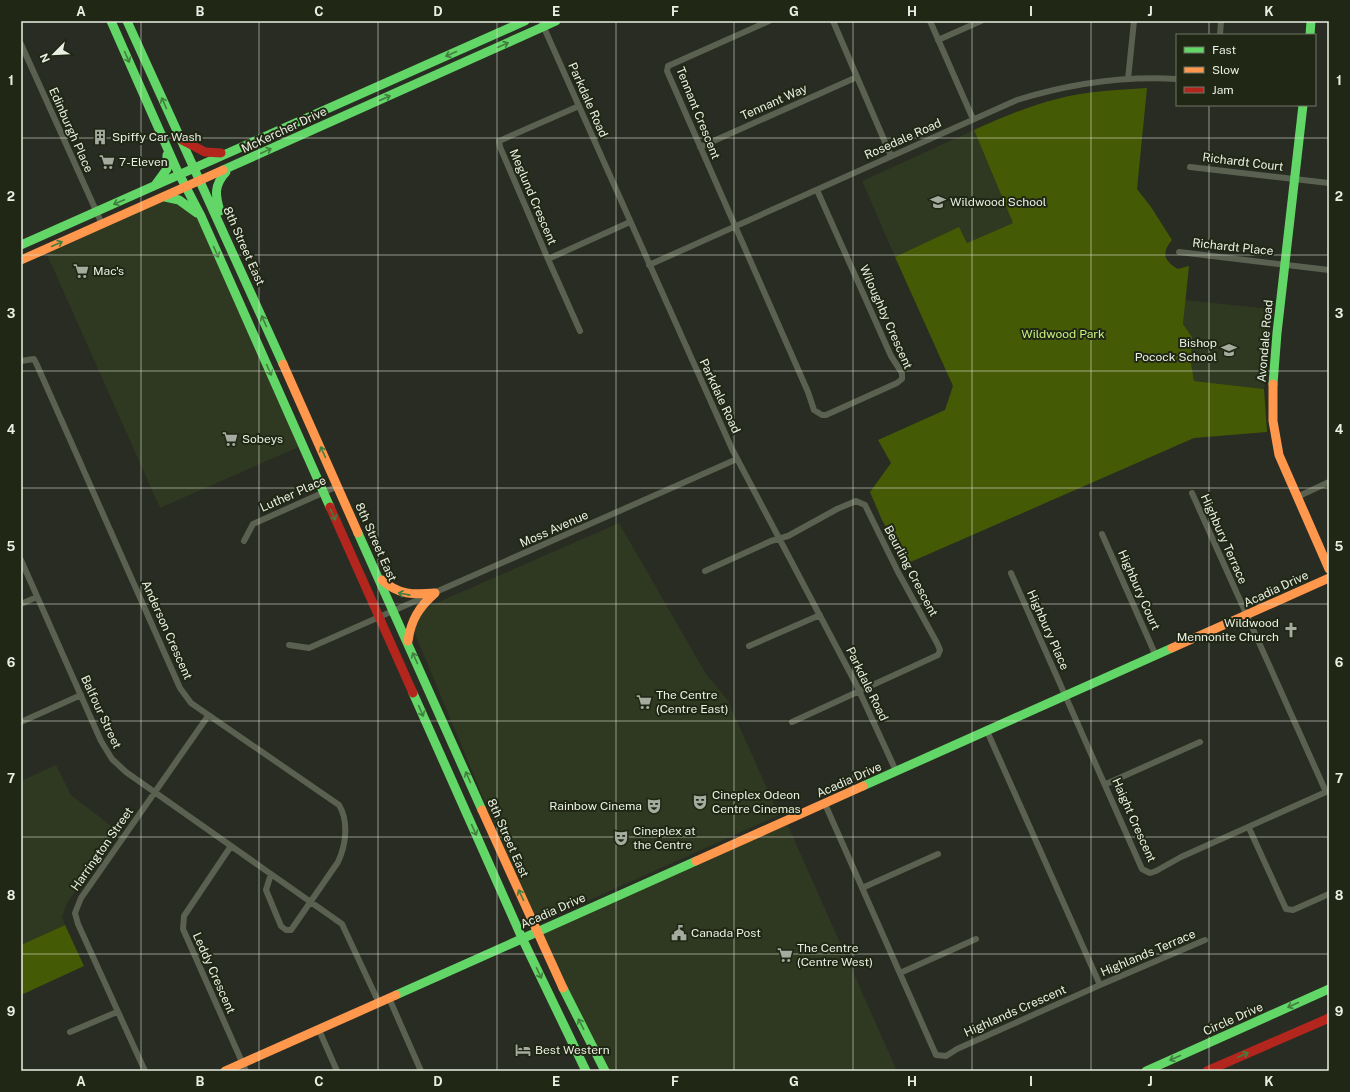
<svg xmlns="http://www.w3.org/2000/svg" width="1350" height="1092" font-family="'Public Sans',sans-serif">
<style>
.built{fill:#2f3820}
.green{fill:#455a05}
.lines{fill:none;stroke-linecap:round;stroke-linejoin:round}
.street{stroke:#5b6150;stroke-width:6}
.fast{stroke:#63d668;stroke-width:9}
.slow{stroke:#ff974d;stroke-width:9}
.jam{stroke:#b3261e;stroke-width:9}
.oneway{stroke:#427e3e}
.grid{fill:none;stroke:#e9efe2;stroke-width:1;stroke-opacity:0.55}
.labels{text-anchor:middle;stroke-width:4;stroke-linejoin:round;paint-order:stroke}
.street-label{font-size:12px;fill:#e9efe2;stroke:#202714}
.poi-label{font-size:12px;fill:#e9efe2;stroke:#202714;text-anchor:start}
.park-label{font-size:12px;fill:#c8f07e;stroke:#202714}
.neatline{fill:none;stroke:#e9efe2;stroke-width:1.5}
.grid-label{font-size:13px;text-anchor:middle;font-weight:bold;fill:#e9efe2}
</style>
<rect width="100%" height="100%" fill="#292c22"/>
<path class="built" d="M974 130 1013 223 967 243 959 228 895 257 862 181Z
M165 197 201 216 303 445 160 508 45 250Z
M1185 300 1271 309 1264 389 1194 381 1191 363 1192 337 1183 324Z
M619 523 706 674 727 699 779 815 534 925 532 915 415 634V622L427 607Z
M56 765 71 795 118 831 67 903 62 917 65 925 21 945V781Z
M786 821 897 1071H605L537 931Z"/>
<path class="green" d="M1147 88 1137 189 1151 207 1172 240C1161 253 1164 261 1178 269L1189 266 1183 324 1192 337 1191 363 1194 381 1264 389 1267 432 1194 438 906 564 882 520 870 492 891 463 878 440 945 410 953 386 895 257 959 227 967 243 1013 223 974 130C1001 118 1028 106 1057 99 1086 91 1117 90 1147 88Z
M65 925 84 966 21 995V945Z"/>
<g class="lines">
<path class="street" d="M541 21 732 449 856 684 896 771
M769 21 668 66 667 71 808 392 814 410 822 415H826L897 383 902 379V373L891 356 817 190
M833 21 891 156
M930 21 973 119
M1220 35 1221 21
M938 40 981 21
M21 44 102 224
M1128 79 1134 21
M579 106 499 141 500 147 548 259 630 222
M700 147 857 77
M1190 167 1329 183
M1179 252 1329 270
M548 259 580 331
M649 265 1017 100C1069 84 1123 76 1177 79
M21 361 34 359 37 365 180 688 191 703 339 805C349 821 346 845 338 862L291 930H286L281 926 266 890 271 874
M1297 497 1329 482
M1102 534 1156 656
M244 541 253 524 338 486
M21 560 101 741 112 759 126 772 342 924 379 1003
M705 571 771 541 788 536 837 509 856 501 865 505 898 572 937 643 940 650 938 655 792 722
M1011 573 1142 869 1150 873 1156 871 1181 857 1326 792 1192 493
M21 604 37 597
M289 645 309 648 737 459
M749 646 820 615
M21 722 81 695
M1106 784 1200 742
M825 804 936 1055 946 1056 957 1049 1100 985 987 731
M1249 828 1286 909 1293 910 1329 894
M231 846 184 916 183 929 246 1071
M862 888 938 854
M900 973 976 939
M1100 985 1205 940
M389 998 421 1071
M319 1030 337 1071
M70 1032 117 1012
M145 1071 78 924 75 913 81 898 208 716"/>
<path class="fast" d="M111 21 177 170 201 216 330 507
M127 21 283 364
M1310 35 1311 21
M223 170 556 21
M156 184 167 169V155
M165 197 179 200 197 213
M220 211C215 195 214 185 226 172
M21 245 525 21
M1273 384 1277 333 1303 105
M358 533 482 810
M413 693 522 938 586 1071
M863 786 1172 648
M563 988 605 1071
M396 995 696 861
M1146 1071 1329 989"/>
<path class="slow" d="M21 260 223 170
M283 364 358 533
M1273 384V421L1279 455 1329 569
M382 580C398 595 414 595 435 593
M408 641C411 620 419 607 435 593
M1172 648 1329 578
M482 810 563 988
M696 861 863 786
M225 1071 396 995"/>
<path class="jam" d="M182 140 205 152 221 153
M330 507 413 693
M1207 1071 1329 1018"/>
</g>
<defs><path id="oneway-shaft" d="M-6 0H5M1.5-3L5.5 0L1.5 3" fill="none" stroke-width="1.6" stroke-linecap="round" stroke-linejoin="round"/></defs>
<g class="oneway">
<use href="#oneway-shaft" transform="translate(503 45) rotate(-24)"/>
<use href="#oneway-shaft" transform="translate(451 54) rotate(156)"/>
<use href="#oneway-shaft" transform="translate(127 57) rotate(66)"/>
<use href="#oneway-shaft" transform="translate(385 98) rotate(-24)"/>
<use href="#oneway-shaft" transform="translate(164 103) rotate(-114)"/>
<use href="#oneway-shaft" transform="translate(266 151) rotate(-25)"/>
<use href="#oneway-shaft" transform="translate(119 202) rotate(157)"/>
<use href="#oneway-shaft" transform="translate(57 244) rotate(-24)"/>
<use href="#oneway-shaft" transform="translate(216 252) rotate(66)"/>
<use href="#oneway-shaft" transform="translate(264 321) rotate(-114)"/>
<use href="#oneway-shaft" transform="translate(269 370) rotate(66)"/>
<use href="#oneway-shaft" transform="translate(323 452) rotate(-114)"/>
<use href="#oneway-shaft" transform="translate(333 515) rotate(66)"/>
<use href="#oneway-shaft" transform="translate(404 594) rotate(-169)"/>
<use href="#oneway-shaft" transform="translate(415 658) rotate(-114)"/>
<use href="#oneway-shaft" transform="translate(421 711) rotate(66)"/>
<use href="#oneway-shaft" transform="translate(468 777) rotate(-114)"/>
<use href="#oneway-shaft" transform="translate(474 830) rotate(66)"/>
<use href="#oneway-shaft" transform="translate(521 895) rotate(-115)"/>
<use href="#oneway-shaft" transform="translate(539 973) rotate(64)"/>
<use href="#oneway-shaft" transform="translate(1293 1005) rotate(156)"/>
<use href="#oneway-shaft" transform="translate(581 1024) rotate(-117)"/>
<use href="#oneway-shaft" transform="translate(1243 1055) rotate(-24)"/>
<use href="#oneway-shaft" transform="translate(1175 1058) rotate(156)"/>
</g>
<path class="grid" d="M141 21V1071M259 21V1071M378 21V1071M497 21V1071M616 21V1071M734 21V1071M853 21V1071M972 21V1071M1091 21V1071M1209 21V35M1209 105V1071M21 138H1329M21 255H1329M21 371H1329M21 488H1329M21 604H1329M21 721H1329M21 837H1329M21 954H1329"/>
<defs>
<symbol id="building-bare" viewBox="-9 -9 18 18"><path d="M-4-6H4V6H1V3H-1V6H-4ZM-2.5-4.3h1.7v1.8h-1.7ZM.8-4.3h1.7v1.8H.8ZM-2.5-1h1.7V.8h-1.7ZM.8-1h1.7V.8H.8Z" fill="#a6ab9f" stroke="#202714" stroke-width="2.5" paint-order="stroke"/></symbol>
<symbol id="supermarket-bare" viewBox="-9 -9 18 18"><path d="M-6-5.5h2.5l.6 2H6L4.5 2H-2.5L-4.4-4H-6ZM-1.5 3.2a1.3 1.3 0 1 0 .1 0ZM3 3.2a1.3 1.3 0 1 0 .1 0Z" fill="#a6ab9f" stroke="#202714" stroke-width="2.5" paint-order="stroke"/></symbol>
<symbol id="school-bare" viewBox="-9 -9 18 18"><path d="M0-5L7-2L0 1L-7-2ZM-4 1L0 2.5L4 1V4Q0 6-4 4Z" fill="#a6ab9f" stroke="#202714" stroke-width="2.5" paint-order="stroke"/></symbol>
<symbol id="church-bare" viewBox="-9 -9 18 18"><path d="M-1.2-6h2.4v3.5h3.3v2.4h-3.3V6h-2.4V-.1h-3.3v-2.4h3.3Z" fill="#a6ab9f" stroke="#202714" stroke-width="2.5" paint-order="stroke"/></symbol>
<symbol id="theatre-bare" viewBox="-9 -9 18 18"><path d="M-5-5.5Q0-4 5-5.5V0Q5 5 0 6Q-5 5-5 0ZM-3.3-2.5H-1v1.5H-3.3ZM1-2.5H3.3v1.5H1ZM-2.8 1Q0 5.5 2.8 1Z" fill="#a6ab9f" stroke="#202714" stroke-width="2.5" paint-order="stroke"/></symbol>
<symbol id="civic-bare" viewBox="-9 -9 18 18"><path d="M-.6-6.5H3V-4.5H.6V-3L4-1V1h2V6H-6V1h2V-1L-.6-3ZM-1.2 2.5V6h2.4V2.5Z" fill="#a6ab9f" stroke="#202714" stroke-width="2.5" paint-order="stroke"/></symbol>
<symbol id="hotel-bare" viewBox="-9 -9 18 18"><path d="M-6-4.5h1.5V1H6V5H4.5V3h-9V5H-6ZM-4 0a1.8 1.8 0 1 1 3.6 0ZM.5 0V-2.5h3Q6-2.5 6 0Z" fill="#a6ab9f" stroke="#202714" stroke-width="2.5" paint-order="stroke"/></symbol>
</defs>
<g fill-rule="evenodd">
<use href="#building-bare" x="89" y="126" width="22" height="22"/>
<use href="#supermarket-bare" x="96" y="151" width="22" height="22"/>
<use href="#school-bare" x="927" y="191" width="22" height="22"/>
<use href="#supermarket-bare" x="70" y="260" width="22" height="22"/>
<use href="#school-bare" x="1218" y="339" width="22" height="22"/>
<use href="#supermarket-bare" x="219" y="428" width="22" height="22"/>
<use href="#church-bare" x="1280" y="619" width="22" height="22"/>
<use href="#supermarket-bare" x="633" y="691" width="22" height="22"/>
<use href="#theatre-bare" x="689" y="791" width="22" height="22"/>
<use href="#theatre-bare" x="643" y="795" width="22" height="22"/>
<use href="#theatre-bare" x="610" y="827" width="22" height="22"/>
<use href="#civic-bare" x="668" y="922" width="22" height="22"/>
<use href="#supermarket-bare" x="774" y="944" width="22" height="22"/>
<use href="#hotel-bare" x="512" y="1039" width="22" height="22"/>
</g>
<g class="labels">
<g class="street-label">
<text transform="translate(588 100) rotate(66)" y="4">Parkdale Road</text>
<text transform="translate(774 102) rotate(-24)" y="4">Tennant Way</text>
<text transform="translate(698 113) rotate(68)" y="4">Tennant Crescent</text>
<text transform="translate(71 130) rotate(66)" y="4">Edinburgh Place</text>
<text transform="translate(284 130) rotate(-25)" y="4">McKercher Drive</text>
<text transform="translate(903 139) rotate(-24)" y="4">Rosedale Road</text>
<text transform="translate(1243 162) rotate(7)" y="4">Richardt Court</text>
<text transform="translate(533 197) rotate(67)" y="4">Meglund Crescent</text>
<text transform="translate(244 246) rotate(66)" y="4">8th Street East</text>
<text transform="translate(1233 247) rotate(6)" y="4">Richardt Place</text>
<text transform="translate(886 317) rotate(66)" y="4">Wiloughby Crescent</text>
<text transform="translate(1265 341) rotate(-85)" y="4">Avondale Road</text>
<text transform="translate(720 396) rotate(65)" y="4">Parkdale Road</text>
<text transform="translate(293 494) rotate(-24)" y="4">Luther Place</text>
<text transform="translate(554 529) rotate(-24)" y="4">Moss Avenue</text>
<text transform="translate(1224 539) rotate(66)" y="4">Highbury Terrace</text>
<text transform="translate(376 542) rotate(66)" y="4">8th Street East</text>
<text transform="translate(911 571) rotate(62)" y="4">Beurling Crescent</text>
<text transform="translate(1276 589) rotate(-25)" y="4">Acadia Drive</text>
<text transform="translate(1139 590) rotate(66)" y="4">Highbury Court</text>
<text transform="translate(167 630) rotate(66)" y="4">Anderson Crescent</text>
<text transform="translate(1048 630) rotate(66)" y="4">Highbury Place</text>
<text transform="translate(867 684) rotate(64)" y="4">Parkdale Road</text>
<text transform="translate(101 712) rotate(65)" y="4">Balfour Street</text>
<text transform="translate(849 780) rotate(-24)" y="4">Acadia Drive</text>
<text transform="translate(1134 820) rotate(66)" y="4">Haight Crescent</text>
<text transform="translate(508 838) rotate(66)" y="4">8th Street East</text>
<text transform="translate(102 849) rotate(-55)" y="4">Harrington Street</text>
<text transform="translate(553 911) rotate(-24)" y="4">Acadia Drive</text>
<text transform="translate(1148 953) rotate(-23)" y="4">Highlands Terrace</text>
<text transform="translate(214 973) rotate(66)" y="4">Leddy Crescent</text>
<text transform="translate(1015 1011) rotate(-24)" y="4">Highlands Crescent</text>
<text transform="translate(1233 1019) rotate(-24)" y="4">Circle Drive</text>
</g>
<g class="poi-label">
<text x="112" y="141">Spiffy Car Wash</text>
<text x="119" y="166">7-Eleven</text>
<text x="950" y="206">Wildwood School</text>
<text x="93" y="275">Mac's</text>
<text x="1217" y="347" text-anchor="end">Bishop<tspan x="1217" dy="14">Pocock School</tspan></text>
<text x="242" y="443">Sobeys</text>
<text x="1279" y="627" text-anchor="end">Wildwood<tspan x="1279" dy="14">Mennonite Church</tspan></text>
<text x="656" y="699">The Centre<tspan x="656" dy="14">(Centre East)</tspan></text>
<text x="712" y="799">Cineplex Odeon<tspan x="712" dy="14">Centre Cinemas</tspan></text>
<text x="642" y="810" text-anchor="end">Rainbow Cinema</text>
<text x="633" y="835">Cineplex at<tspan x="633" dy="14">the Centre</tspan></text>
<text x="691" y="937">Canada Post</text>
<text x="797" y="952">The Centre<tspan x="797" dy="14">(Centre West)</tspan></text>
<text x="535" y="1054">Best Western</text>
</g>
<g class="park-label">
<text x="1063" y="338">Wildwood Park</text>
</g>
</g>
<rect width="1350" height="1092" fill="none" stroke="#202714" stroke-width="44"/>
<rect x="1176" y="34" width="140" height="72" fill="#202714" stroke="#707766"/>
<rect x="1184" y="47" width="20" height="6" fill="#63d668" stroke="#707766"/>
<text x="1212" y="54" font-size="12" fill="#e9efe2">Fast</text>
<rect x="1184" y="67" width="20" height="6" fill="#ff974d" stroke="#707766"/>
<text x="1212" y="74" font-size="12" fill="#e9efe2">Slow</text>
<rect x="1184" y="87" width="20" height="6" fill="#b3261e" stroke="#707766"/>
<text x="1212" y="94" font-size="12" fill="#e9efe2">Jam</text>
<g transform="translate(54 54) rotate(246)" stroke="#202714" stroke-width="3" paint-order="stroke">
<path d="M0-3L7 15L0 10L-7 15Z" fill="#e9efe2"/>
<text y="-6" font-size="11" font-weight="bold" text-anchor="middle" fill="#e9efe2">N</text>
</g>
<rect x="22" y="22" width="1306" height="1048" class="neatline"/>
<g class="grid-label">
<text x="81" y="16">A</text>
<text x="200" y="16">B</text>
<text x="319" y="16">C</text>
<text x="438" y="16">D</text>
<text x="556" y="16">E</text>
<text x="675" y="16">F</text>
<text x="794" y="16">G</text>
<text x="912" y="16">H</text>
<text x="1031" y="16">I</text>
<text x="1150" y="16">J</text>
<text x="1269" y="16">K</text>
<text x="11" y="85">1</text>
<text x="1339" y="85">1</text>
<text x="11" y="201">2</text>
<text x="1339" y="201">2</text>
<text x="11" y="318">3</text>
<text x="1339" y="318">3</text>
<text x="11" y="434">4</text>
<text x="1339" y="434">4</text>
<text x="11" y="551">5</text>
<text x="1339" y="551">5</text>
<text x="11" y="667">6</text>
<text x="1339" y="667">6</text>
<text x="11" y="783">7</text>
<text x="1339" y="783">7</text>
<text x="11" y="900">8</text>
<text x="1339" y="900">8</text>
<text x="11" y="1016">9</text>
<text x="1339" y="1016">9</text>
<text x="81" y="1086">A</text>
<text x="200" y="1086">B</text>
<text x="319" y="1086">C</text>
<text x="438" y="1086">D</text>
<text x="556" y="1086">E</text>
<text x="675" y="1086">F</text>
<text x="794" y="1086">G</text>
<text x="912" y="1086">H</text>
<text x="1031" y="1086">I</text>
<text x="1150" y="1086">J</text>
<text x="1269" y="1086">K</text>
</g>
</svg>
